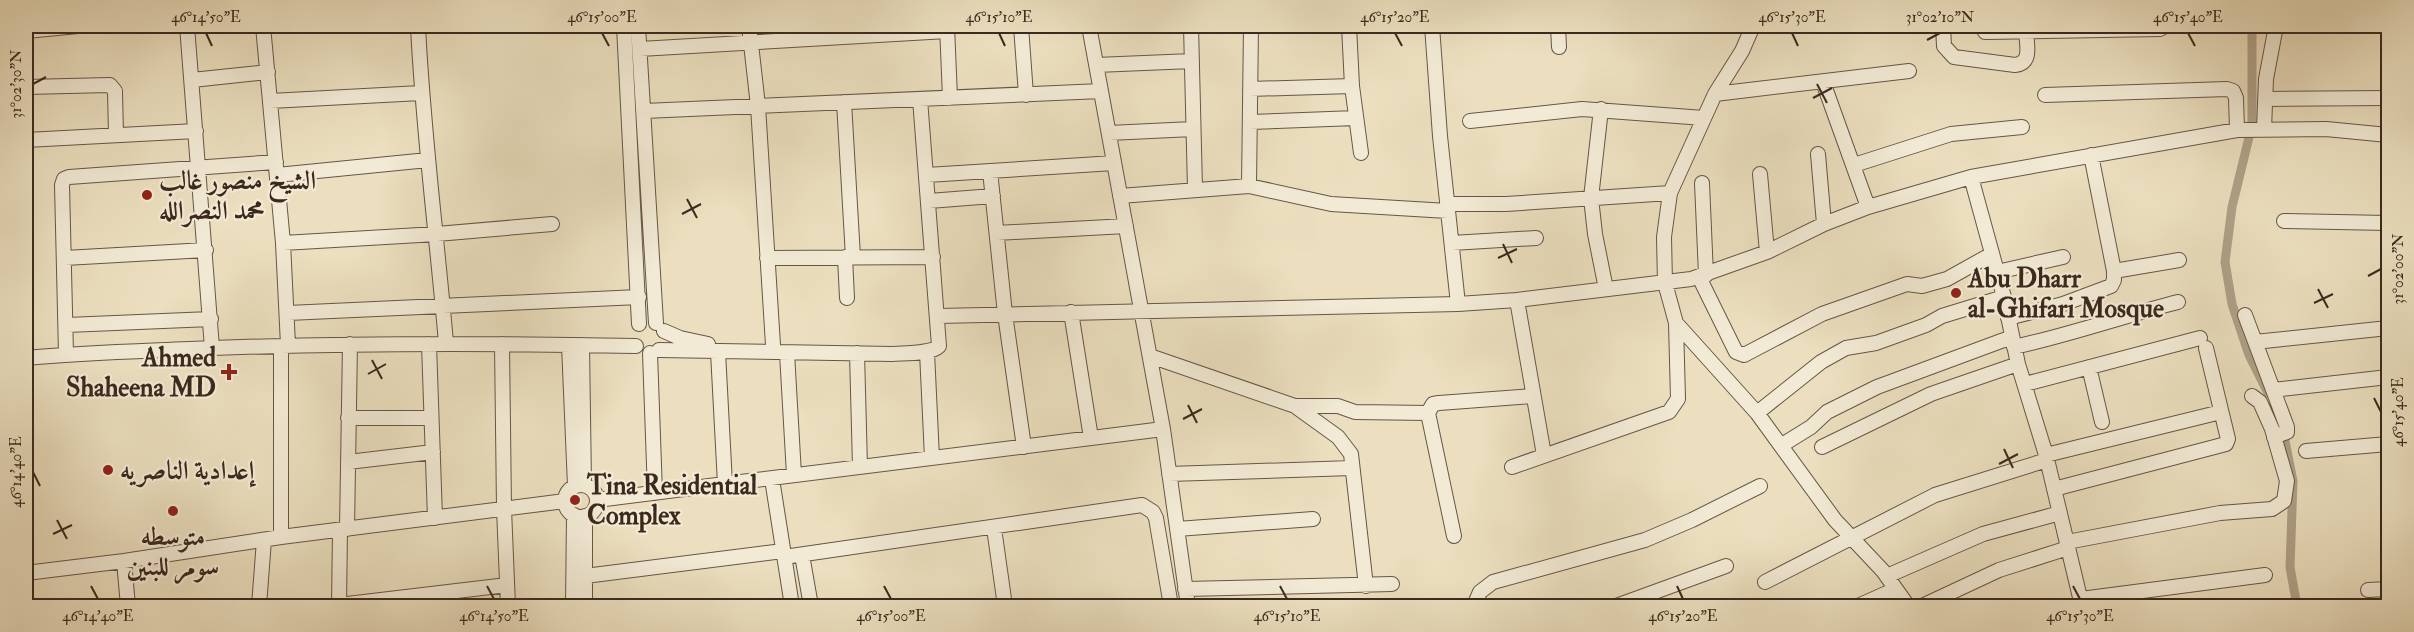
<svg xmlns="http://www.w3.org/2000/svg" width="2414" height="632" font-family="'IM FELL Double Pica',Amiri,serif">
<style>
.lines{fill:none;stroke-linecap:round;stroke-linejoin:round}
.canal{stroke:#afa188;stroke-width:9}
.minor-casing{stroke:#675646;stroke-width:16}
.minor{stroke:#f2ead5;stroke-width:14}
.ticks{fill:none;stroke:#3b291e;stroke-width:2}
.poi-dot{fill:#8f2418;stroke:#f2ead5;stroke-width:2}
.labels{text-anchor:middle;stroke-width:4.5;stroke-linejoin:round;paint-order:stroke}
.poi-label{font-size:26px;font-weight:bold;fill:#3b291e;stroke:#f2ead5;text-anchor:start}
.neatline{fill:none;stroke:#3b291e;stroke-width:2}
.ticks-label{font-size:15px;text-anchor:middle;fill:#3b291e}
</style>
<rect width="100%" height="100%" fill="#ebdfbf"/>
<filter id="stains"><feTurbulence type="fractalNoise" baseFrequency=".00333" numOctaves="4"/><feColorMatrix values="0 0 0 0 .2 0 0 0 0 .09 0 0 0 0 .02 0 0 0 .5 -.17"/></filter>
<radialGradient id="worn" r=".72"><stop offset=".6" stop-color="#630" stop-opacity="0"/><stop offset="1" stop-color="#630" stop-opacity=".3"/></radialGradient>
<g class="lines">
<path class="canal" d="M2252 26V125L2232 207 2225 262 2232 304 2249 355 2268 393
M2283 431 2293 481 2290 567 2297 606"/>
<defs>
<path id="minor" d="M187 26 212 348
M263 26 283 243 288 345
M418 26C423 132 437 237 446 343
M624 26 639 324
M638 26 656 323
M749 26 758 106 773 345
M947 26 950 98
M1021 26 1026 95
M1089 26 1163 429 1188 606
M1191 26 1195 189
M1349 26 1352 86 1361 153
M1432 26 1440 136 1458 304
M1558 26 1559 47
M1753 26 1742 51 1715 94 1670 193 1664 237 1665 283 1676 323 1757 413 1835 520 1883 571 1908 606
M1943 26 1944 46 1954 57 2015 65C2032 63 2027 46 2026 32
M26 31 78 26
M1985 32 2160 29 2165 26
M640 49 947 31
M1096 65 1192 61
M192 80 268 72
M1823 82 1868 207
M26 87 110 85 115 91 116 135
M1250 89 1352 86
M1715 94 1909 71
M2045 95 2227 89 2233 91 2236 98 2237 130
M2265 99 2388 98
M270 101 421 93
M844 102 853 257
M1601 109 1591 198 1595 234 1606 289
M644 111 1101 91
M1470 121 1582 109 1704 118
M1250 122 1356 118
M2264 129 2266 79 2276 26
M1109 133 1193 129
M26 140 196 131
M1818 154 1824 224
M1854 165 1951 134 2022 127
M990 171 1005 314 1024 447
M1760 174 1767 252
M277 175 428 160
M927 175 1114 163
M1971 177 2004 297 2018 364 2046 455 2082 606
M1702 183 1706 275
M1249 186 1251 26
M1120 196 1249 186 1331 204 1448 211
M929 201 993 196
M1447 204H1506L1670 193
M2284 221 2388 223
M997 233 1126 226
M283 243 437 234 552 224
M1452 243 1536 238
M845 257 847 298
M65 258 206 250
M767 258 933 257
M2114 271 2179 260
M1997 272 2063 257
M1699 277 1736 352 1744 355 1822 314 1907 284 1922 286 1947 279 1992 254
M1517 300 1544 455
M1071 312 1091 438
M288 313 639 297
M2245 315 2287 427V432L2274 437
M938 316 1458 304 1517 300 1691 279 1767 252 1824 224 1868 207 1971 177 2237 130 2326 129 2388 135
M2008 318 2063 304 2111 286 2114 280V271L2091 155
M67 325 211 319
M664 331 680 338 708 344
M2255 342 2388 328
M429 344 435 518
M502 344 504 509 508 606
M569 345 575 486
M582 345 584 485
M281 346V537
M2014 347C2070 335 2123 316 2178 302
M659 350 892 354C905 353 931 354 939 346L920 99
M718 352 725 484
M927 352 932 458
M650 353 655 493
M787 353 794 475
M857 353 860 467
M66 354 62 185 64 179 69 177 276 162
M1150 356 1295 406H1338L1355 412 1428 413
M26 358C87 352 150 351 212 348 353 343 494 343 636 346
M2089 367 2102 422
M2025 384 2200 338
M2273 390 2388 377
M1295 406 1338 437 1351 454 1366 586
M1757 413 1821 362 1846 348 1876 343 1926 325 1942 316 2004 297
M348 418H431
M1782 445 1811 427 1827 412 1877 387 2012 337
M1822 447 1931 394 2018 364
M2306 451 2388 444
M2046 455 2221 412
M348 462 433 452
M1512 467 1669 412 1678 399 1676 323
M1169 474 1352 468
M772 479 792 606
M565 501a16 16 0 1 1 32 0a16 16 0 1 1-32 0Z
M2054 489 2226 444 2228 439 2206 348
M597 500 1163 429
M585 516V606
M994 528 1005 606
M347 529 350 344
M1177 529 1313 519
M1454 536 1428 413 1433 404 1439 403 1532 396
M2067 542 2220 513 2272 509 2284 501 2287 481 2272 429 2260 402 2252 396
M802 555 811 606
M784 557 1142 505 1153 512 1156 518 1171 606
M124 561 128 606
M26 573 124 561 281 537 565 501
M585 576 783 551
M1887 576 1983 534 2060 513
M1765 582 1935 495 2047 460
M1185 589 1392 584
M2368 590 2388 589
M2081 599 2265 575
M339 605 507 585
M259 606 264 540
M339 606 340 530
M573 606 574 515
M1474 606 1480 592 1493 582 1645 540 1692 520 1760 486
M1616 606 1726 566
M1858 606 1896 589
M1922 606 1999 570 2068 548"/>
</defs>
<use href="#minor" class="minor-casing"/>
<use href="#minor" class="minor"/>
</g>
<path class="ticks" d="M206 33 212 46M602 33 609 46M999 33 1005 46M1395 33 1402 46M1792 33 1798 46M2188 33 2195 46M1927 40 1940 33M33 84 46 77M1817 84 1827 103M1813 98 1832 88M687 199 697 218M682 214 701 204M1503 244 1512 263M1498 258 1517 249M2368 276 2381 269M2318 289 2328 308M2314 303 2333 294M372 360 382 379M368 374 386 364M2374 398 2381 412M1188 405 1197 423M1183 419 1202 409M2004 449 2013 468M1999 464 2018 454M33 472 40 486M57 520 67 539M53 534 72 525M91 586 98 599M487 586 494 599M884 586 891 599M1280 586 1287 599M1677 586 1683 599M2073 586 2080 599"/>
<g class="poi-dot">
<circle cx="147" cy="195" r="6"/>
<circle cx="1956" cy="293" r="6"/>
<path d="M226 363h6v6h6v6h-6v6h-6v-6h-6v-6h6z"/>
<circle cx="108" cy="470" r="6"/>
<circle cx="575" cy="500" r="6"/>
<circle cx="173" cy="511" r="6"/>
</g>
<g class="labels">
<g class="poi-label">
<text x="159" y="189">الشيخ منصور غالب<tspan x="159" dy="30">محمد النصرالله</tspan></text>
<text x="1968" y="287">Abu Dharr<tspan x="1968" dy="30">al-Ghifari Mosque</tspan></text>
<text x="216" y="366" text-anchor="end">Ahmed<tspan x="216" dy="30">Shaheena MD</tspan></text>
<text x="120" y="479">إعدادية الناصريه</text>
<text x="587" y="494">Tina Residential<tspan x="587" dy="30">Complex</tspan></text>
<text x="173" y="545" text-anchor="middle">متوسطه<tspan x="173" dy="30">سومر للبنين</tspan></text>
</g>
</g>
<rect width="2414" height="632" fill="none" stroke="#ebdfbf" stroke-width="66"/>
<rect x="33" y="33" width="2348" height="566" class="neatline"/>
<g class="ticks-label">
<text x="206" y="22">46°14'50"E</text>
<text x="602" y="22">46°15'00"E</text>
<text x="999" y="22">46°15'10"E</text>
<text x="1395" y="22">46°15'20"E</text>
<text x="1792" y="22">46°15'30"E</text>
<text x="1940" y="22">31°02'10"N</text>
<text x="2188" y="22">46°15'40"E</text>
<text transform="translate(16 84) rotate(-90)" y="5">31°02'30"N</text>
<text transform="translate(2398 269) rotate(-90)" y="5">31°02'00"N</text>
<text transform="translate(2398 412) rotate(-90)" y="5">46°15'40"E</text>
<text transform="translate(16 472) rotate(-90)" y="5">46°14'40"E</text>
<text x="98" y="621">46°14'40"E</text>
<text x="494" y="621">46°14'50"E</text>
<text x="891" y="621">46°15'00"E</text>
<text x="1287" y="621">46°15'10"E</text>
<text x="1683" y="621">46°15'20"E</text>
<text x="2080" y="621">46°15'30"E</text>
</g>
<rect width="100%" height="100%" filter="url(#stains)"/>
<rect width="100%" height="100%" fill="url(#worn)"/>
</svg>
